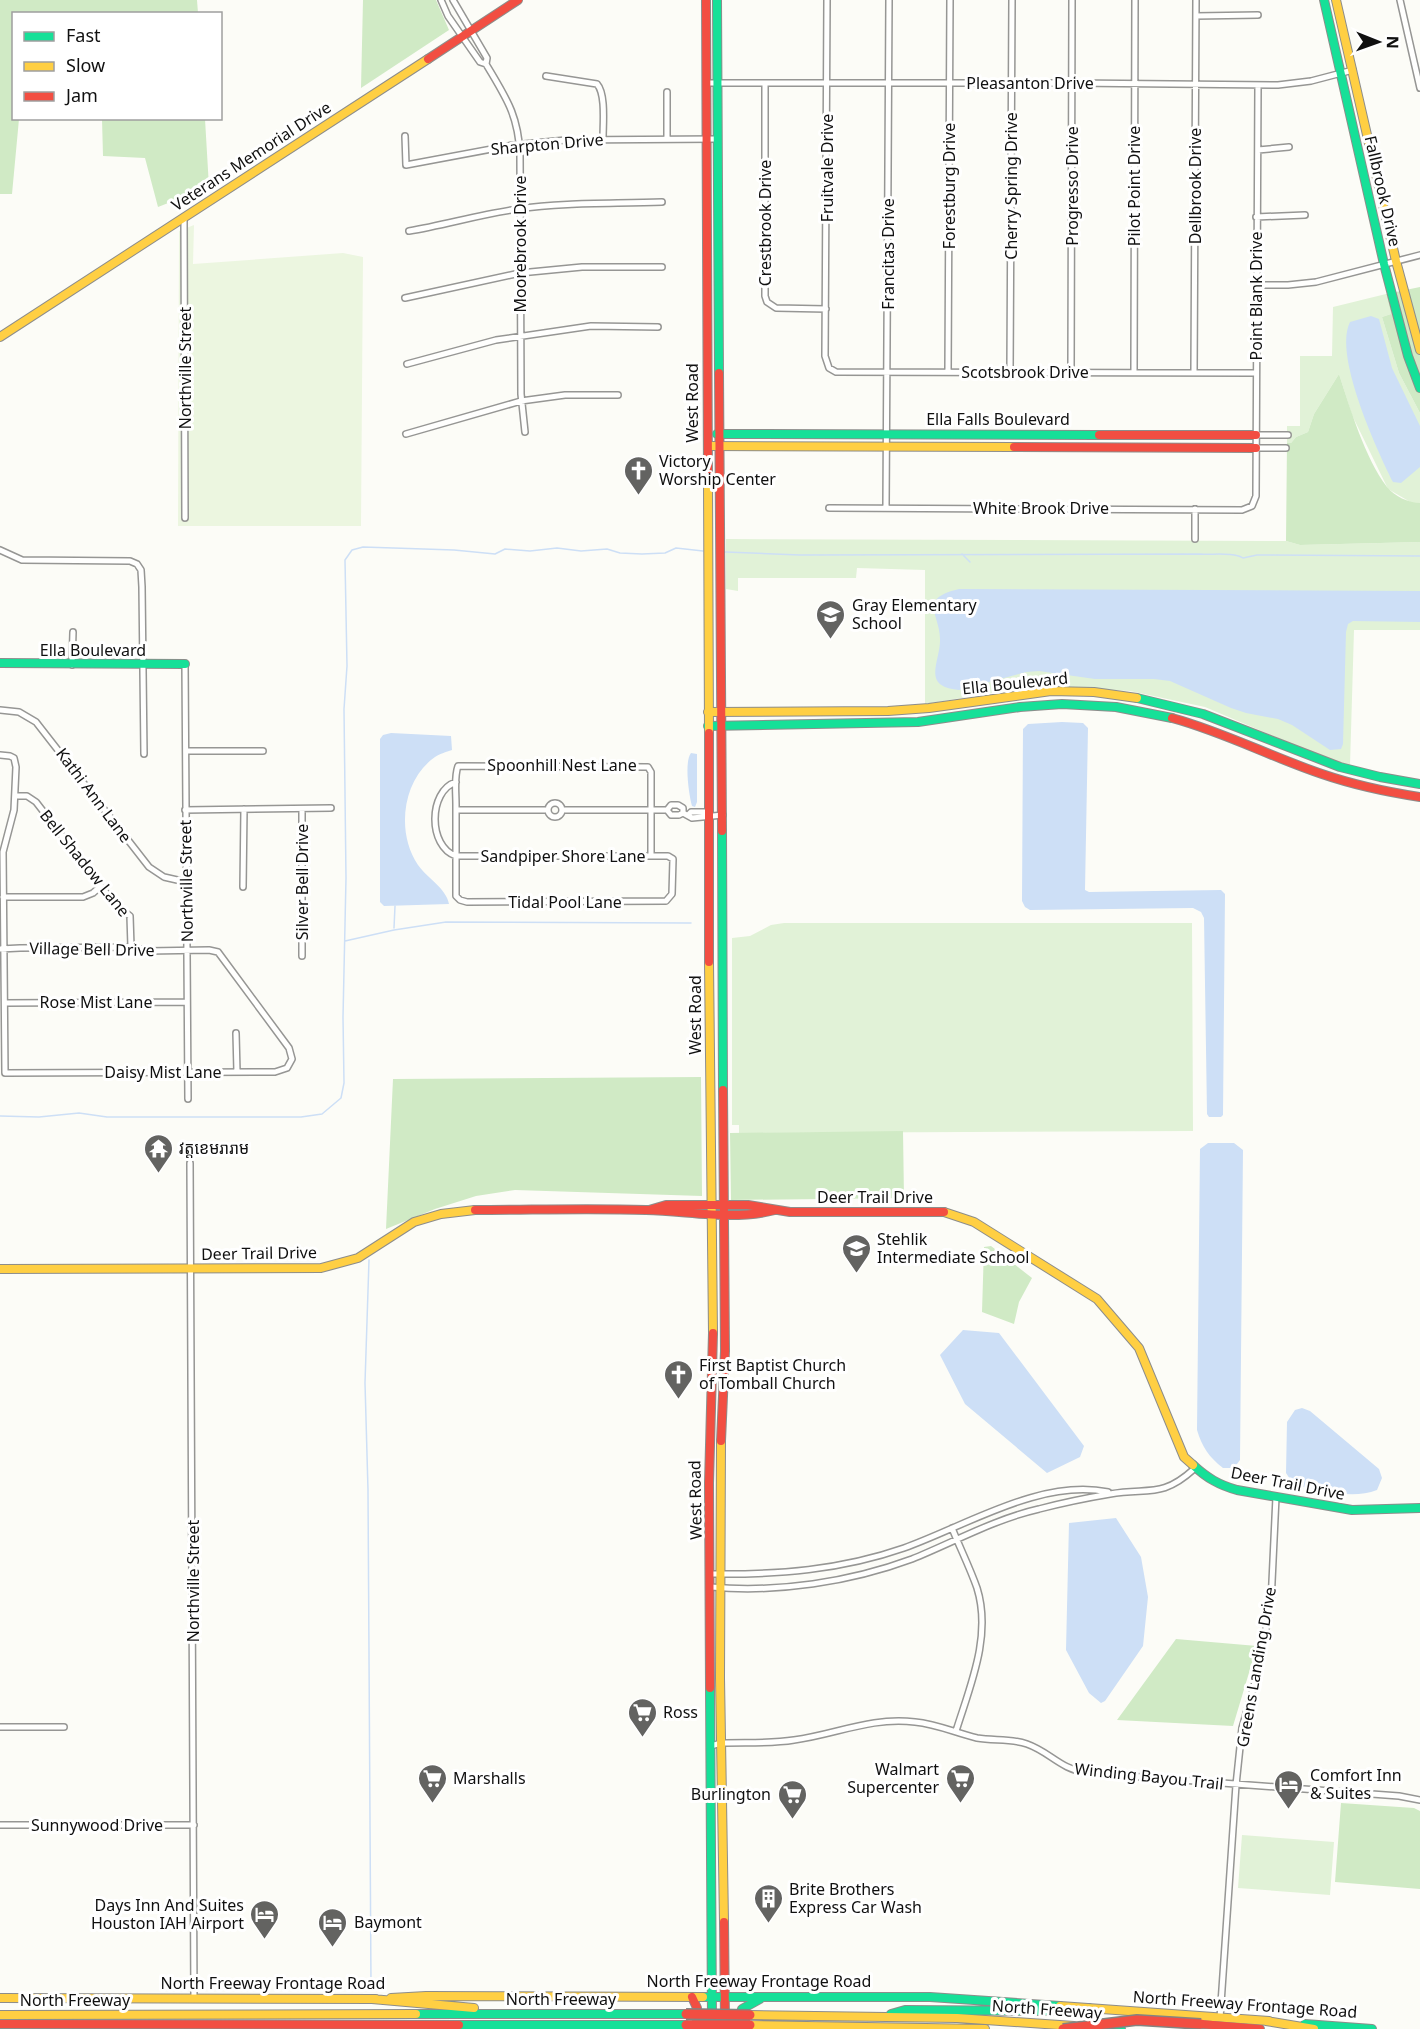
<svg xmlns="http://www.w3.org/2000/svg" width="1420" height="2029" font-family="Georgia,'Noto Sans Khmer',serif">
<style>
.green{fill:#e1f2d7}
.forest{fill:#d0eac5}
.pitch{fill:#ecf6e0}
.water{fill:#cddff6}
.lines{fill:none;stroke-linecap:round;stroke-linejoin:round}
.stream{stroke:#cddff6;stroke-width:1.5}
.street-casing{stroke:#969694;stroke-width:8}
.fast-casing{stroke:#8d8d8b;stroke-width:10}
.slow-casing{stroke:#8d8d8b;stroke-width:10}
.jam-casing{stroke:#8d8d8b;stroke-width:10}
.street{stroke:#fffffe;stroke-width:5}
.fast{stroke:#16e098;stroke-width:8}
.slow{stroke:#ffcf43;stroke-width:8}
.jam{stroke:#f24e42;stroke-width:8}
.jam-bridge-casing{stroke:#848481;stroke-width:12;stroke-linecap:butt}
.jam-bridge{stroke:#f24e42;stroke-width:9}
.labels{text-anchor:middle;stroke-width:6;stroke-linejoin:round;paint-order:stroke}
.street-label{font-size:16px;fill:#101010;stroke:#fff}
.poi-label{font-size:16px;fill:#101010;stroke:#fff;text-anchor:start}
</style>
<rect width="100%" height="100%" fill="#fcfcf7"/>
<path class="green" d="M1386 294 1391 314 1382 317 1399 373 1420 413V503H1412L1388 489 1352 415 1339 374 1314 414 1308 432 1296 437 1291 443H1287V426H1300V356H1332L1333 307Z
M726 539 1286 541 1300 545 1420 542V630H1354L1350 766 1311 752 1205 707 1130 691 1060 687 1016 689 925 704V570L857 568 856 578H738V591L726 589Z
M784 923H1192L1193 1131 739 1133V1125H732V938L750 936 771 925Z
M1242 1835 1334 1842 1330 1895 1238 1888Z"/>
<path class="forest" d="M0 0H197L198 13 14 14V118L19 119 12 194H0Z
M363 0H436L449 30 361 88Z
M102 119H205L209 187 158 207 145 158 103 156Z
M1420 287V413L1399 373 1382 317 1391 314 1386 294Z
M1339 374C1350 408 1365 458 1387 487 1394 496 1409 503 1420 503V542L1300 545 1286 541 1287 443H1291L1296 437 1308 432 1314 414Z
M701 1077 702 1196 515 1190 476 1196 435 1209 386 1229 393 1079Z
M903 1131 904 1198 731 1200 730 1133Z
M991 1246 1032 1278 1019 1302 1014 1324 982 1312 984 1247Z
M1176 1639 1257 1646 1233 1726 1117 1720Z
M1341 1803 1414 1808 1420 1811V1889L1335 1882Z"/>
<path class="pitch" d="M194 225 193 264 343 253 363 257 361 526H178L179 231Z"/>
<path class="water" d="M1371 316 1379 319 1392 368 1420 426V467L1401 483 1393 482C1377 450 1333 355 1350 322Z
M959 589 1420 591V622L1353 621 1348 624 1346 632 1343 744 1341 749 1330 750 1292 725 1278 719 1246 713 1231 708 1170 681 1154 679H1095L1039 671 1026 672 959 690C920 687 941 661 940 639 940 614 917 599 959 589Z
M1062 722 1083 723 1088 728 1085 890 1089 892 1221 890 1225 894 1223 1115 1221 1117H1209L1207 1114 1204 918 1201 912 1193 908 1030 910 1025 907 1022 901 1023 729 1028 724Z
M391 733 451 736 452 750C446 752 439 754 435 757 402 780 396 833 418 865 428 879 446 888 449 904L384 906 380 902V739L383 735Z
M691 753 697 754V802L695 807 692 806C689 795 684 762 691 753Z
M1208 1143H1234L1243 1150 1240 1460 1234 1468H1223C1209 1457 1202 1447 1197 1430L1200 1149Z
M963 1330 999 1333 1084 1446 1080 1457 1047 1473 965 1404 940 1355Z
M1302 1408 1310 1411 1379 1469 1382 1478 1377 1490C1352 1500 1320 1490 1294 1485L1286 1473 1287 1422 1295 1410Z
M1116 1518 1141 1557 1148 1597 1143 1646 1105 1701 1101 1703 1089 1693 1066 1650 1069 1523Z"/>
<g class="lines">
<path class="stream" d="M726 552 800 555 1200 554C1213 555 1234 552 1243 558L1257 555 1420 556
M962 554 970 562
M394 928 395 906
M345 941 394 930 446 922 691 923
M0 1116 39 1117 79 1113 107 1117H301L322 1114 341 1098 344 1083 343 1017 346 878 344 709 347 666 345 560 352 550 363 547 454 550 495 554 505 549 530 551 557 548 581 551 607 549 620 553 642 554 665 553 676 548 703 551
M369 1260 365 1383 368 1490 371 1985"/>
<defs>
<path id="street" d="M441 0 448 16 480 62 486 64
M453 0 487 58 486 64C506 98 518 114 520 154L521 394 525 432
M827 0 825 356 829 368 836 372 1256 373
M1400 0 1420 88
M1196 16 1258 15
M546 76 597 84C606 94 603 124 603 138
M706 83H1072L1278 85 1311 81 1353 70
M765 84V296L767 302 776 308 826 309
M667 92V138
M405 136 406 165 513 145 566 140 718 139
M1258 150 1289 147
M1256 217 1305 215
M184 218 185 518
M409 231C445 225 481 214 518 209 565 202 614 204 662 202
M1257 285H1288L1316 282 1420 255
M405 298 520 273 582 267H662
M407 364 496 340 591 326 658 327
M1010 371 1012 0
M948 372 950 0
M1071 372 1072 0
M1134 372 1135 0
M1194 372 1196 0
M406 434 521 401 565 395H618
M1256 435H1288
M1256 448H1286
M829 508 1242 510 1252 506 1256 496 1258 85
M886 508 889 0
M1195 539V509
M0 550 22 560 130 561 137 564 141 570 142 587 144 754
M185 664 188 1099
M72 665 73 632
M0 710 19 712 36 722 149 867 164 877 186 882
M186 751H263
M0 755 10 756 14 758 16 767 14 810 3 852 5 1073 275 1072 287 1068 292 1059 289 1048 218 952 209 950 148 951 131 947 20 948 0 949
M456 782C428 791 428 847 456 856H668L673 859 672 894 666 901 467 902 460 900 456 896C456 865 456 835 456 804 456 792 454 777 458 766L648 767 651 772V856
M16 796H27L36 802 114 903 130 916 131 947
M548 810a7 7 0 1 1 14 0a7 7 0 1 1-14 0Z
M185 810 331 808
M456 810H547
M562 810H667L671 815H679L683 813
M667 810 671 805H678L683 808V813L692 818 723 815
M688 815 691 812H705L708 815
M243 887 244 809
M3 897H83L93 893 101 886
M302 956V809
M5 1003 187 1002
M236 1033 237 1072
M190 1163 194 1999
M952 1528C960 1548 970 1568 977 1588 992 1636 970 1686 956 1731
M710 1574C777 1575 841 1570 904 1548 966 1526 1041 1478 1108 1492
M711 1587C777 1593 850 1582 912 1559 954 1542 995 1519 1039 1509 1062 1503 1086 1498 1110 1494 1148 1487 1161 1499 1194 1469
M0 1727H64
M711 1746 721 1743C745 1742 770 1744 794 1740 838 1734 869 1717 915 1722 937 1724 956 1733 977 1738 994 1741 1010 1738 1027 1744 1050 1752 1060 1769 1087 1773L1399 1796 1420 1800
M0 1825H194
M1220 2018 1236 1785 1242 1728 1257 1675 1271 1603 1276 1497"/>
<path id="fast" d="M717 0 719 373
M1324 0 1384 264 1408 356 1420 388
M717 434 1099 435
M0 663 185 664
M1137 698 1203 714 1340 767 1380 777 1420 784
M708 726 918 722 1020 707 1062 704 1116 707 1172 718
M722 831 723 1090
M1193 1465C1207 1478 1219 1485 1237 1490L1352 1510 1420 1508
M710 1688 712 2020
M703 1997H930L1060 2006
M416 2014H686
M891 2014 905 2010 1056 2011 1089 2008
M740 2020 742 2009 760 1999
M1305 2024 1372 2029
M459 2025H686
M1096 2027 1121 2029"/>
<path id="slow" d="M1336 0 1396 261 1420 350
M0 337 428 59
M708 446 1014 447
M708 479 709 733
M708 712 888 711 929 708 1051 691 1094 692 1137 698
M709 962 713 1333
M944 1212 974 1222 1097 1299 1139 1348 1184 1457 1193 1465
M0 1269 321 1268 358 1258 414 1222 441 1214 475 1210
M721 1441 720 1678 724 1922
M0 1998 376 1999
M391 1998 426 1996 703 1997
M372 1999 474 2008
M1060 2006 1269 2021
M0 2015 416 2014
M750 2015 957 2018 1074 2026
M1266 2021 1314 2029
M750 2025 985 2029"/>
<path id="jam" d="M706 0 708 479
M428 59 518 0
M719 373 722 831
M1099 435H1256
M1014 447 1256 448
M1172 718C1224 732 1271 757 1322 774 1354 785 1387 792 1420 797
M709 733V962
M475 1210C532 1210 589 1208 646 1210 690 1211 731 1221 775 1210
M649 1210 666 1205H748L790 1212H944
M721 1441 725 1351 723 1090
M710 1688 709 1483 713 1333
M724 1922 725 2020
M692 1997 697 2008V2029
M0 2024 459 2025
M1201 2024 1260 2029"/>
</defs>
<use href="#street" class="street-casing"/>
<use href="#fast" class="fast-casing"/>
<use href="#slow" class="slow-casing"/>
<use href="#jam" class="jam-casing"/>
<use href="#street" class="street"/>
<use href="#fast" class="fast"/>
<use href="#slow" class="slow"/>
<use href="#jam" class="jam"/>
<defs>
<path id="jam-bridge" d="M686 2014 750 2015
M686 2025H750
M1063 2029 1137 2020 1201 2024"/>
</defs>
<use href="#jam-bridge" class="jam-bridge-casing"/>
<use href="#jam-bridge" class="jam-bridge"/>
</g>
<defs>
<symbol id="church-pin" viewBox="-11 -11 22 30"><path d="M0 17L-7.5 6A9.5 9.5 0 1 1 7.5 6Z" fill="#636361" stroke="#fff"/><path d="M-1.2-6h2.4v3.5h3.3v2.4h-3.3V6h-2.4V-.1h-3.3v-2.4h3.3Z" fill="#fff"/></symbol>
<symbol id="school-pin" viewBox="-11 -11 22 30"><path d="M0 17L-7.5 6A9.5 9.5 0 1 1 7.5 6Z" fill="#636361" stroke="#fff"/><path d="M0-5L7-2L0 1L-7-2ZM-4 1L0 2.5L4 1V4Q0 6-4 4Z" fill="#fff"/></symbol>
<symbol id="temple-pin" viewBox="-11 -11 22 30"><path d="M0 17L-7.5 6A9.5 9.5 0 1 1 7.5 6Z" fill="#636361" stroke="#fff"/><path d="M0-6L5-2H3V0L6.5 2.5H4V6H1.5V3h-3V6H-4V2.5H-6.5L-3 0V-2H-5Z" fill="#fff"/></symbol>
<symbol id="supermarket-pin" viewBox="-11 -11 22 30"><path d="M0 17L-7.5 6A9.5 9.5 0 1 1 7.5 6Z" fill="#636361" stroke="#fff"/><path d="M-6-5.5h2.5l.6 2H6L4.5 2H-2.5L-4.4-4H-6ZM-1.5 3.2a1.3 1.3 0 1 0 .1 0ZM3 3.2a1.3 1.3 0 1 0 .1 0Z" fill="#fff"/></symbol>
<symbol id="hotel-pin" viewBox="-11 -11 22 30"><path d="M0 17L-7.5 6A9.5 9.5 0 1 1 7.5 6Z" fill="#636361" stroke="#fff"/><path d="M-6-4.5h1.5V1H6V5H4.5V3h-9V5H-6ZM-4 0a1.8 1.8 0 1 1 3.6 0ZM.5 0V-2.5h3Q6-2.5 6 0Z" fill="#fff"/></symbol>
<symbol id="building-pin" viewBox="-11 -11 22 30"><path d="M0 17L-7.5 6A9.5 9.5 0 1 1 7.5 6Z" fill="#636361" stroke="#fff"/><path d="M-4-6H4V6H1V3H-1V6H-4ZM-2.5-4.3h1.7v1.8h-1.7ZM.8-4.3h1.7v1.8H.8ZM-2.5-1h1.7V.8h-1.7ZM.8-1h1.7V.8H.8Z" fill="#fff"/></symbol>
</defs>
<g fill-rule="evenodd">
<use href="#church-pin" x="622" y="454" width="33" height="45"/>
<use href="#school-pin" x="814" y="598" width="33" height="45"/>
<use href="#temple-pin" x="142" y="1132" width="33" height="45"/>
<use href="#school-pin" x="840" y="1232" width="33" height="45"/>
<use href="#church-pin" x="662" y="1358" width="33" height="45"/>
<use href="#supermarket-pin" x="626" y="1696" width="33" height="45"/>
<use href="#supermarket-pin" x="416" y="1762" width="33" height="45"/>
<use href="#supermarket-pin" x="944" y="1762" width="33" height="45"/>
<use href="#hotel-pin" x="1272" y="1768" width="33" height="45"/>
<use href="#supermarket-pin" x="776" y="1778" width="33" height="45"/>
<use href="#building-pin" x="752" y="1882" width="33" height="45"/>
<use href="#hotel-pin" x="248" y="1898" width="33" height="45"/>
<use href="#hotel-pin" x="316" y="1906" width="33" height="45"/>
</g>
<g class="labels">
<g class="street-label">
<text x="1030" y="89">Pleasanton Drive</text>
<text transform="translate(547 144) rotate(-5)" y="6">Sharpton Drive</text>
<text transform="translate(251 156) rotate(-33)" y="6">Veterans Memorial Drive</text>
<text transform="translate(827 168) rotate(-90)" y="6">Fruitvale Drive</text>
<text transform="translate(949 186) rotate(-90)" y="6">Forestburg Drive</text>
<text transform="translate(1011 186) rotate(-90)" y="6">Cherry Spring Drive</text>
<text transform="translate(1072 186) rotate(-90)" y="6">Progresso Drive</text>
<text transform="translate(1134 186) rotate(-90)" y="6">Pilot Point Drive</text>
<text transform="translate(1195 186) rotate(-90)" y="6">Dellbrook Drive</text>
<text transform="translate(1383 191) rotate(77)" y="6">Fallbrook Drive</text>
<text transform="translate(765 223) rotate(-90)" y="6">Crestbrook Drive</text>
<text transform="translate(520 244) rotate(-90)" y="6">Moorebrook Drive</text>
<text transform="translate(888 254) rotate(-90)" y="6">Francitas Drive</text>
<text transform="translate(1256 296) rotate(-90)" y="6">Point Blank Drive</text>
<text transform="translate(185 368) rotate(-90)" y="6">Northville Street</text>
<text x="1025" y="378">Scotsbrook Drive</text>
<text transform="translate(692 403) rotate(-90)" y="6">West Road</text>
<text x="998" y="425">Ella Falls Boulevard</text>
<text x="1041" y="514">White Brook Drive</text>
<text x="93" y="656">Ella Boulevard</text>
<text transform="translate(1015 683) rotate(-6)" y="6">Ella Boulevard</text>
<text x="562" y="771">Spoonhill Nest Lane</text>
<text transform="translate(94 795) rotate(53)" y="6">Kathi Ann Lane</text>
<text x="563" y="862">Sandpiper Shore Lane</text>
<text transform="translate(85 863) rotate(51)" y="6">Bell Shadow Lane</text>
<text transform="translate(186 881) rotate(-91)" y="6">Northville Street</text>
<text transform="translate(302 882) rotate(-90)" y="6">Silver Bell Drive</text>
<text x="565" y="908">Tidal Pool Lane</text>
<text transform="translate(92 949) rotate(1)" y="6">Village Bell Drive</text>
<text x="96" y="1008">Rose Mist Lane</text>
<text transform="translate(695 1015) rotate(-90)" y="6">West Road</text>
<text x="163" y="1078">Daisy Mist Lane</text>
<text x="875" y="1203">Deer Trail Drive</text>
<text transform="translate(259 1253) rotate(-1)" y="6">Deer Trail Drive</text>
<text transform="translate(1288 1483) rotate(11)" y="6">Deer Trail Drive</text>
<text transform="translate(695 1500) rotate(-91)" y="6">West Road</text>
<text transform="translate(193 1581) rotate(-90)" y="6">Northville Street</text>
<text transform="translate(1256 1667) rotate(-80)" y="6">Greens Landing Drive</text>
<text transform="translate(1149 1776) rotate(6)" y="6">Winding Bayou Trail</text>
<text x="97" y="1831">Sunnywood Drive</text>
<text x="759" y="1987">North Freeway Frontage Road</text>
<text x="273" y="1989">North Freeway Frontage Road</text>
<text x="561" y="2005">North Freeway</text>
<text x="75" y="2006">North Freeway</text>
<text transform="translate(1245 2004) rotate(4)" y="6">North Freeway Frontage Road</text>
<text transform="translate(1047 2009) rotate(4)" y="6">North Freeway</text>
</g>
<g class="poi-label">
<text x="659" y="467">Victory<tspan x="659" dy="18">Worship Center</tspan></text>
<text x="852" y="611">Gray Elementary<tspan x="852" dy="18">School</tspan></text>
<text x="179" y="1154">វត្តខេមរារាម</text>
<text x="877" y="1245">Stehlik<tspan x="877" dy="18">Intermediate School</tspan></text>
<text x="699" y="1371">First Baptist Church<tspan x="699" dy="18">of Tomball Church</tspan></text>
<text x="663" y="1718">Ross</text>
<text x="939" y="1775" text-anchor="end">Walmart<tspan x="939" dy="18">Supercenter</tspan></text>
<text x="1310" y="1781">Comfort Inn<tspan x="1310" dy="18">&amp; Suites</tspan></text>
<text x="453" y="1784">Marshalls</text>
<text x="771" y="1800" text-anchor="end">Burlington</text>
<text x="789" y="1895">Brite Brothers<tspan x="789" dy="18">Express Car Wash</tspan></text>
<text x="244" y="1911" text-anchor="end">Days Inn And Suites<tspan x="244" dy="18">Houston IAH Airport</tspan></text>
<text x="354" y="1928">Baymont</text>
</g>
</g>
<rect x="12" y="12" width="210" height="108" fill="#ffffff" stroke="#9f9f9f" stroke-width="1.5"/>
<rect x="24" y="32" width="30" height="9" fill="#16e098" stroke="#9f9f9f" stroke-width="1.5"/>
<text x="66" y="42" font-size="18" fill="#101010">Fast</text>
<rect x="24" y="62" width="30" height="9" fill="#ffcf43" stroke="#9f9f9f" stroke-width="1.5"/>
<text x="66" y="72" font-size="18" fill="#101010">Slow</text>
<rect x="24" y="92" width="30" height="9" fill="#f24e42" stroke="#9f9f9f" stroke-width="1.5"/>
<text x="66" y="102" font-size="18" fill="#101010">Jam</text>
<g transform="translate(1378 42) rotate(91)" stroke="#ffffff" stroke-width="4.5" paint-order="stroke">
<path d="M0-4.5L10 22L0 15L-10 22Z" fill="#101010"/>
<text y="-9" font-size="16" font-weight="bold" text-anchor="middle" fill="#101010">N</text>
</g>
</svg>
